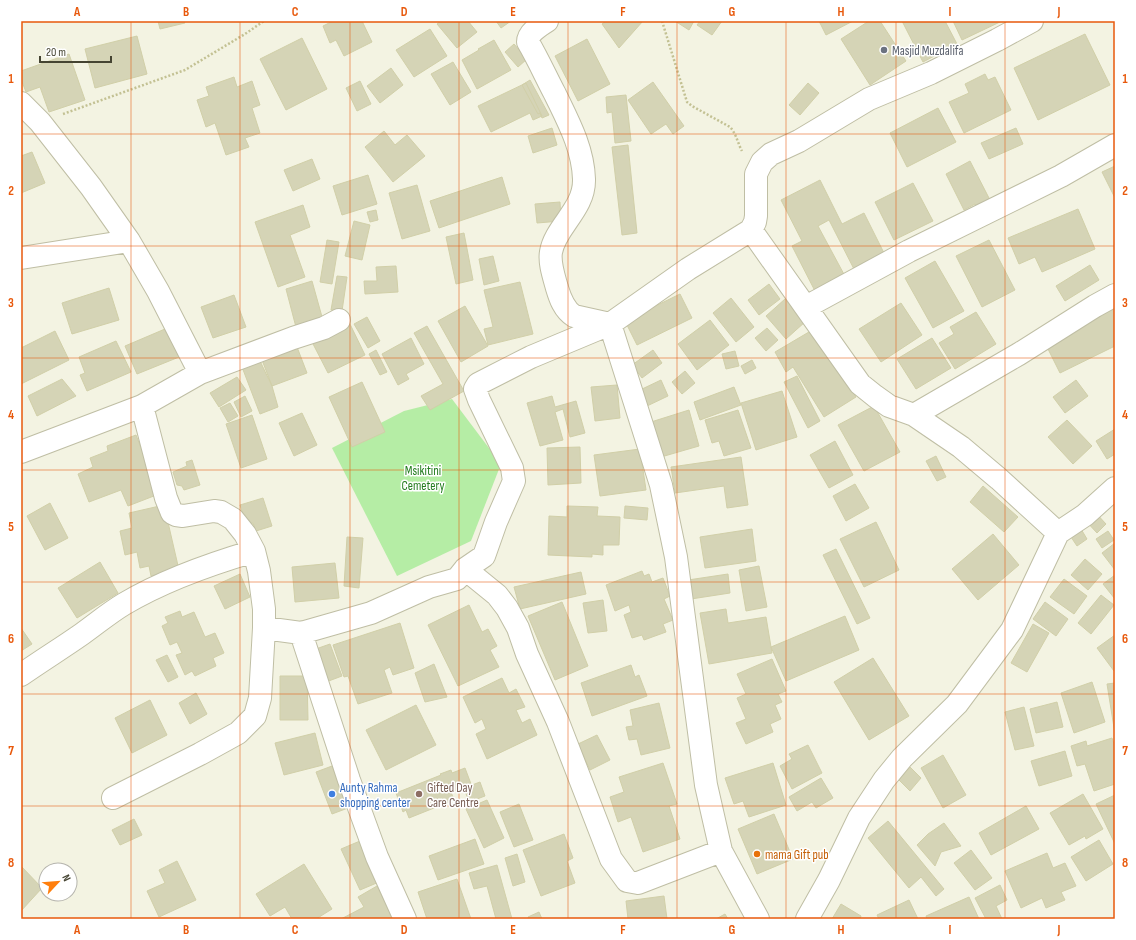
<svg xmlns="http://www.w3.org/2000/svg" width="1136" height="940" font-family="'Sofia Sans Condensed',sans-serif">
<style>
.green{fill:#b5eda5}
.building{fill:#d5d4b6;stroke:#d1cfa8}
.lines{fill:none;stroke-linecap:round;stroke-linejoin:round}
.minor-casing{stroke:#bfbea4;stroke-width:24}
.path{stroke:#c3c193;stroke-width:2.5;stroke-dasharray:2 2;stroke-linecap:butt}
.minor{stroke:#fff;stroke-width:22}
.grid{fill:none;stroke:#e8590c;stroke-width:1;stroke-opacity:0.55}
.worship-dot{fill:#6b7280;stroke:#fff;stroke-width:1.5}
.shop-dot{fill:#3f7fe0;stroke:#fff;stroke-width:1.5}
.education-dot{fill:#8d6e63;stroke:#fff;stroke-width:1.5}
.food-dot{fill:#e8710a;stroke:#fff;stroke-width:1.5}
.labels{text-anchor:middle;stroke-width:3;stroke-linejoin:round;paint-order:stroke}
.worship-label{font-size:13px;fill:#5b616d;stroke:#fff;text-anchor:start}
.park-label{font-size:13px;fill:#247c1f;stroke:#fff}
.shop-label{font-size:13px;fill:#366cbe;stroke:#fff;text-anchor:start}
.education-label{font-size:13px;fill:#785e54;stroke:#fff;text-anchor:start}
.food-label{font-size:13px;fill:#c56008;stroke:#fff;text-anchor:start}
.neatline{fill:none;stroke:#e8590c;stroke-width:1.5}
.grid-label{font-size:13px;text-anchor:middle;font-weight:bold;fill:#e8590c}
</style>
<rect width="100%" height="100%" fill="#f3f3e2"/>
<path class="green" d="M452 399 501 464 471 541 397 576 332 448 404 411Z"/>
<path class="building" d="M158 21H184L185 23 160 29Z
M333 21H362L372 42 344 56 336 40 330 43 323 26Z
M441 21H468L477 32 457 48 437 24Z
M496 21H511L501 28Z
M606 21H643L619 48 602 24Z
M675 21H694L689 30Z
M700 21H722L712 35 697 25Z
M819 21H853L826 35Z
M869 21H880L906 61 870 85 841 39Z
M902 21H945L957 44 923 62Z
M953 21H1002L962 40Z
M430 29 447 56 414 77 396 50Z
M1085 34 1110 85 1038 120 1014 68Z
M137 36 147 74 95 88 85 49Z
M302 38 327 89 286 110 260 59Z
M587 39 610 84 578 101 555 56Z
M494 40 511 70 477 89 462 60 479 50 478 49Z
M514 44 527 59 518 67 505 52Z
M69 54 85 100 49 112 40 87 26 92 21 79V71Z
M453 62 471 92 450 105 431 74Z
M391 68 403 85 380 103 367 86Z
M985 74 988 80 995 77 1011 110 964 133 949 102 969 93 965 84Z
M234 77 237 87 252 81 260 105 252 108 260 133 245 138 249 147 226 155 215 123 206 127 197 100 209 96 206 87Z
M530 80 549 115 542 118 540 113 538 114 522 85Z
M360 81 371 104 357 111 346 88Z
M653 82 684 126 673 134 666 124 651 134 628 100Z
M526 83 542 116 533 120 530 113 491 132 478 106Z
M808 83 819 93 800 115 789 105Z
M626 95 631 141 615 143 612 112 607 113 606 97Z
M938 108 956 142 907 167 890 133Z
M552 128 557 145 533 153 528 136Z
M1016 128 1023 144 989 159 981 143Z
M384 131 395 145 407 135 425 156 393 182 365 147Z
M628 145 637 233 622 235 612 147Z
M32 152 45 183 21 193V156Z
M312 159 320 179 293 191 284 170Z
M970 161 991 202 977 209 975 204 964 210 946 174Z
M1115 166V198L1102 172Z
M368 175 377 204 342 215 333 186Z
M502 177 510 204 439 228 430 201Z
M820 180 842 224 864 213 886 257 856 273 829 220 818 226 846 278 816 293 792 246 802 241 781 200Z
M913 183 933 221 894 240 875 202Z
M417 185 430 231 402 239 389 193Z
M560 202 561 221 537 223 535 204Z
M303 205 310 227 290 235 305 277 278 287 255 222Z
M1078 209 1095 249 1042 272 1035 257 1019 264 1008 238Z
M376 210 378 220 370 222 367 212Z
M354 221 370 225 362 260 345 256Z
M464 233 473 280 456 284 446 237Z
M327 240 339 242 332 284 320 282Z
M989 240 1015 290 982 307 956 256Z
M493 256 499 281 484 285 479 259Z
M935 261 964 311 933 328 905 278Z
M1090 265 1099 280 1065 301 1056 286Z
M396 266 398 292 365 294 364 281H377L376 267Z
M337 276 347 277 342 311 331 310Z
M312 281 324 324 297 331 286 289Z
M520 282 533 334 488 345 484 329 493 327 484 290Z
M769 284 780 299 759 315 748 300Z
M109 288 119 320 72 334 62 303Z
M680 294 692 318 637 345 625 321Z
M234 295 246 327 213 338 201 307Z
M731 298 754 327 736 342 713 313Z
M785 299 805 322 786 339 766 316Z
M901 303 922 335 881 362 859 329Z
M465 306 488 346 461 362 438 321Z
M1115 308V346L1060 373 1045 343Z
M976 312 996 344 955 369 939 343 954 334 950 327Z
M367 317 380 341 368 348 354 324Z
M710 320 729 345 697 370 678 344Z
M349 322 365 355 328 373 311 340Z
M172 326 184 355 137 374 125 346Z
M427 326 464 391 430 410 421 396 443 384 414 333Z
M767 328 778 340 766 351 755 338Z
M814 329 856 397 824 417 793 367 786 372 775 352Z
M55 331 69 360 21 384V348Z
M411 338 424 364 406 374 409 379 398 385 382 354Z
M932 338 951 368 916 389 897 359Z
M116 341 131 372 87 391 80 375 85 373 79 357Z
M297 347 307 373 272 386 262 360Z
M376 350 387 372 380 375 369 354Z
M653 350 662 363 642 378 632 365Z
M735 351 739 366 726 369 722 354Z
M752 360 756 368 745 374 741 366Z
M260 361 272 386 278 407 260 414 242 367Z
M685 371 695 383 682 394 672 382Z
M797 376 820 421 808 428 784 382Z
M237 377 246 390 219 407 210 393Z
M62 379 76 396 37 416 28 396Z
M661 380 668 396 647 406 640 390Z
M1076 380 1088 396 1065 413 1053 397Z
M362 382 385 432 352 447 329 397Z
M617 385 620 418 595 421 591 387Z
M734 387 741 405 700 420 694 402Z
M782 391 797 437 756 450 741 403Z
M245 396 252 411 241 417 234 402Z
M552 396 555 407 576 401 585 433 570 437 563 409 555 412 563 440 540 446 527 403Z
M230 403 238 416 228 422 220 408Z
M874 406 900 452 864 471 838 425Z
M689 410 699 446 661 457 651 422Z
M738 410 751 448 724 456 719 441 712 443 705 420Z
M302 413 317 445 294 456 279 423Z
M252 415 267 459 241 468 226 424Z
M1067 420 1092 446 1073 464 1048 437Z
M1115 429V454L1107 459 1096 441Z
M136 435 159 494 128 506 121 490 89 502 78 474 93 467 90 458 108 451 107 446Z
M835 441 853 475 829 488 810 455Z
M580 447 581 483 548 485 547 448Z
M640 449 646 490 600 496 594 455Z
M936 456 946 477 937 481 926 461Z
M741 457 748 505 727 508 724 486 675 493 671 467Z
M192 460 200 485 184 490 182 486 177 485 173 472 187 466 186 462Z
M855 484 869 508 846 521 833 496Z
M983 486 1018 517 1004 532 970 502Z
M263 498 272 526 256 531 253 523 246 525 240 505Z
M50 503 68 538 45 550 27 516Z
M164 505 179 570 151 576 149 566 140 568 137 552 125 555 120 531 132 528 129 513Z
M567 506 598 507 597 516 620 517 619 545H603V555L592 554V557L548 555 549 516 567 517Z
M625 506 648 508 647 520 624 518Z
M1094 511 1106 524 1097 533 1085 520Z
M876 522 899 570 864 587 840 539Z
M1078 524 1087 539 1077 546 1067 531Z
M752 529 756 561 705 568 700 537Z
M1108 531 1114 540 1102 548 1096 539Z
M993 534 1019 565 978 600 952 569Z
M347 537 363 538 359 588 344 586Z
M1115 543V570L1102 553Z
M836 549 870 618 857 624 823 555Z
M1085 559 1102 574 1088 590 1071 575Z
M100 562 118 593 77 618 58 588Z
M335 563 339 598 295 602 292 567Z
M759 566 767 607 746 611 739 570Z
M642 571 644 576 649 574 652 582 663 578 670 596 664 599 673 620 663 624 666 632 644 640 642 635 632 638 624 615 631 612 629 605 615 611 606 585Z
M581 572 586 594 520 609 514 587Z
M240 574 250 597 225 609 214 586Z
M728 574 730 593 691 599 688 580Z
M1115 575V599L1103 584Z
M1064 579 1087 596 1074 614 1050 597Z
M1101 595 1114 605 1091 634 1078 623Z
M603 600 607 631 588 633 583 603Z
M562 602 588 666 555 680 528 616Z
M1045 602 1068 619 1056 636 1033 619Z
M469 605 482 632 488 629 497 646 490 650 499 667 458 686 428 625Z
M726 609 728 623 766 617 772 653 709 664 700 613Z
M180 611 182 617 194 612 205 637 215 633 224 653 213 658 216 666 195 676 192 671 185 675 176 655 182 653 177 642 170 645 162 626 168 623 165 617Z
M845 616 859 650 786 681 771 647Z
M400 623 414 668 393 675 390 667 384 670 392 693 358 704 348 676 344 677 333 645Z
M1033 624 1049 633 1027 672 1011 663Z
M21 628 32 644 21 651Z
M1115 635V670L1114 671 1097 648Z
M330 644 342 676 326 682 313 650Z
M167 655 178 677 168 682 156 660Z
M873 658 909 716 869 740 834 682Z
M772 659 786 691 778 694 782 702 775 705 781 719 770 724 773 732 746 744 736 723 746 719 737 698 746 694 737 674Z
M434 664 447 697 425 702 415 673Z
M631 665 635 677 639 675 647 696 592 716 581 683Z
M280 676H307L308 720H280Z
M502 678 509 693 516 689 525 707 516 710 522 723 530 719 537 735 487 759 476 734 486 729 482 719 475 723 463 697Z
M1092 682 1105 722 1074 733 1061 693Z
M1115 683V734L1107 684Z
M196 693 207 714 190 724 179 703Z
M150 700 167 735 132 753 115 718Z
M1057 702 1063 727 1036 733 1030 709Z
M659 703 670 748 641 755 637 739 629 740 626 727 633 726 630 710Z
M416 705 436 745 386 770 366 730Z
M1024 707 1034 746 1015 750 1005 712Z
M315 733 323 765 284 775 275 743Z
M597 735 610 760 590 770 578 744Z
M1112 738 1115 747V784L1094 791 1085 764 1077 766 1071 746 1086 741 1087 746Z
M808 745 822 773 792 789 780 766 792 759 789 754Z
M1065 751 1072 776 1039 786 1031 761Z
M943 755 966 795 943 808 921 768Z
M663 763 677 804 669 806 680 839 643 852 631 817 618 822 610 797 624 792 619 777Z
M773 763 786 805 749 817 743 801 734 804 725 778Z
M332 766 348 808 332 814 316 772Z
M910 767 921 778 910 791 899 780Z
M465 768 471 784 451 792 454 800 409 818 406 810 403 812 396 793 441 775 440 774 451 770 452 773Z
M821 778 833 798 816 808 812 802 797 811 789 797Z
M480 782 485 796 469 802 464 788Z
M1083 794 1103 829 1086 839 1085 836 1069 845 1050 813Z
M1115 795V844L1096 804Z
M487 800 504 838 484 848 466 809Z
M519 804 533 840 514 847 500 812Z
M1026 806 1039 829 991 855 979 833Z
M774 814 793 859 757 874 738 829Z
M134 819 142 835 120 845 112 830Z
M888 821 944 889 936 896 921 877 909 888 868 838Z
M944 823 961 846 941 852 935 866 917 845 928 834Z
M564 834 573 858 567 861 575 883 541 896 523 850Z
M475 839 484 864 438 880 429 856Z
M1099 840 1113 864 1086 881 1071 857Z
M360 841 379 882 360 890 341 849Z
M971 850 992 878 975 890 954 863Z
M1047 853 1053 868 1065 863 1076 886 1061 892 1065 900 1046 908 1042 898 1021 908 1005 871Z
M517 854 525 882 513 886 505 858Z
M177 861 196 900 159 917 147 891 165 883 159 870Z
M304 864 332 909 316 919H292L285 907 270 916 256 894Z
M497 865 512 919H496L487 886 474 889 469 873Z
M21 866 42 888 21 911Z
M457 879 471 919H427L418 892Z
M1000 885 1007 900 996 906 1002 919H986L975 898Z
M377 886 394 919H341L364 907 358 897Z
M664 896 667 919H628L626 901Z
M969 897 979 919H927L926 916Z
M909 900 918 919H879L877 915Z
M841 904 861 916 860 919H832Z
M539 912 542 919H529L528 917Z
M725 914 728 919H716Z"/>
<g class="lines">
<defs>
<path id="minor" d="M547 21C539 26 528 33 528 42 538 59 546 77 555 94 568 121 583 148 584 179 585 209 555 227 551 252 549 263 554 277 557 288 560 298 564 310 574 316L610 324 661 485 676 557 706 785 721 851 758 919
M21 103 40 122 91 187 129 241 158 291 200 373
M751 230 860 384 875 396 889 406 914 415 961 447 999 479 1058 533
M21 258 129 241
M806 307 909 251 1061 176 1115 145
M914 415 1019 354 1095 306 1115 295
M21 452 142 406 200 373 293 338 324 328 339 320
M465 569 497 595 507 608 518 628 527 654 558 722 611 859 627 881 638 883 721 851
M264 628 301 633 371 613 429 587 457 579 465 569 484 556 496 522 514 481 512 468 479 400 475 389 478 384 531 357 610 324 688 269 751 230 755 222 756 216V174L762 162 771 154 799 141 869 99 931 73 997 40 1032 21
M301 633 349 780 377 857 405 919
M21 675C41 661 62 648 82 634 96 624 109 613 124 604 164 580 210 564 254 551
M113 798 200 754 238 733 255 716 260 698 264 628V609L259 571 254 551 245 534 233 519 221 512 214 511 183 516 176 515 172 513 166 498 142 406
M807 919 829 880 859 818 884 780 902 758 957 704 1012 630 1058 533 1085 515 1115 488"/>
</defs>
<use href="#minor" class="minor-casing"/>
<path class="path" d="M662 21 687 102 692 106 730 127C736 133 738 144 742 151
M63 114 185 70 245 34 264 21"/>
<use href="#minor" class="minor"/>
</g>
<path class="grid" d="M131 21V919M240 21V919M350 21V919M459 21V919M568 21V919M677 21V919M786 21V919M896 21V919M1005 21V919M21 134H1115M21 246H1115M21 358H1115M21 470H1115M21 582H1115M21 694H1115M21 806H1115"/>
<circle class="worship-dot" cx="884" cy="50" r="4"/>
<circle class="shop-dot" cx="332" cy="794" r="4"/>
<circle class="education-dot" cx="419" cy="794" r="4"/>
<circle class="food-dot" cx="757" cy="854" r="4"/>
<g class="labels">
<g class="worship-label">
<text x="892" y="55">Masjid Muzdalifa</text>
</g>
<g class="park-label">
<text x="423" y="475">Msikitini<tspan x="423" dy="15">Cemetery</tspan></text>
</g>
<g class="shop-label">
<text x="340" y="792">Aunty Rahma<tspan x="340" dy="15">shopping center</tspan></text>
</g>
<g class="education-label">
<text x="427" y="792">Gifted Day<tspan x="427" dy="15">Care Centre</tspan></text>
</g>
<g class="food-label">
<text x="765" y="859">mama Gift pub</text>
</g>
</g>
<rect width="1136" height="940" fill="none" stroke="#ffffff" stroke-width="44"/>
<g transform="translate(58 882) rotate(64)"><circle r="19" fill="#ffffff" stroke="#b5b4ad"/>
<path d="M0-3L7 15L0 10L-7 15Z" fill="#ff7f0d"/>
<text y="-6" font-size="11" font-weight="bold" text-anchor="middle" fill="#454432">N</text>
</g>
<path d="M40 56v6h71v-6" fill="none" stroke="#454432" stroke-width="2"/>
<text x="46" y="56" font-size="12" fill="#454432" stroke="#ffffff" stroke-width="3" paint-order="stroke">20 m</text>
<rect x="22" y="22" width="1092" height="896" class="neatline"/>
<g class="grid-label">
<text x="77" y="16">A</text>
<text x="186" y="16">B</text>
<text x="295" y="16">C</text>
<text x="404" y="16">D</text>
<text x="513" y="16">E</text>
<text x="623" y="16">F</text>
<text x="732" y="16">G</text>
<text x="841" y="16">H</text>
<text x="950" y="16">I</text>
<text x="1059" y="16">J</text>
<text x="11" y="83">1</text>
<text x="1125" y="83">1</text>
<text x="11" y="195">2</text>
<text x="1125" y="195">2</text>
<text x="11" y="307">3</text>
<text x="1125" y="307">3</text>
<text x="11" y="419">4</text>
<text x="1125" y="419">4</text>
<text x="11" y="531">5</text>
<text x="1125" y="531">5</text>
<text x="11" y="643">6</text>
<text x="1125" y="643">6</text>
<text x="11" y="755">7</text>
<text x="1125" y="755">7</text>
<text x="11" y="867">8</text>
<text x="1125" y="867">8</text>
<text x="77" y="934">A</text>
<text x="186" y="934">B</text>
<text x="295" y="934">C</text>
<text x="404" y="934">D</text>
<text x="513" y="934">E</text>
<text x="623" y="934">F</text>
<text x="732" y="934">G</text>
<text x="841" y="934">H</text>
<text x="950" y="934">I</text>
<text x="1059" y="934">J</text>
</g>
</svg>
